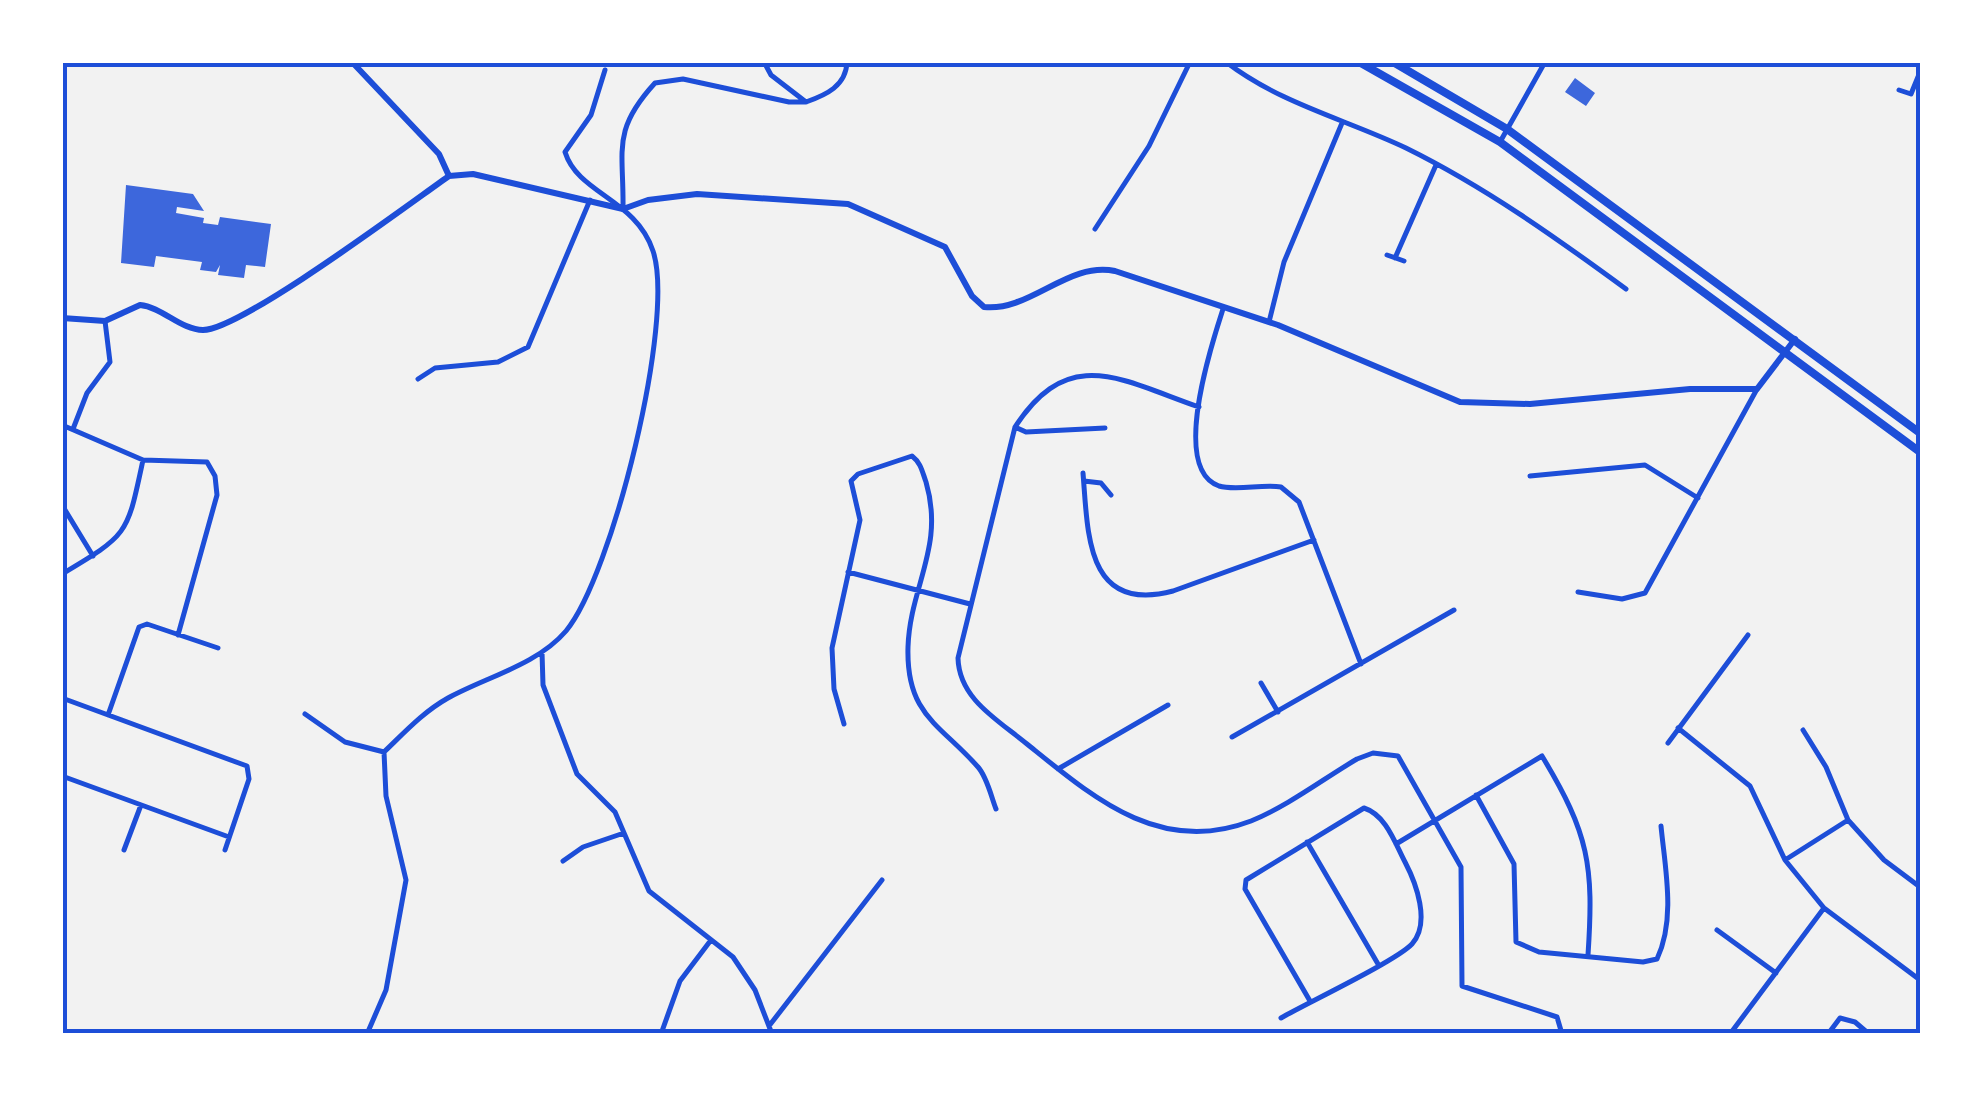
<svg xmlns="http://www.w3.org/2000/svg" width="1983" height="1096" font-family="Mulish,sans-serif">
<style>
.building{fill:#3d67dc}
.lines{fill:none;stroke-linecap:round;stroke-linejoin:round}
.minor{stroke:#1d4ed8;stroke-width:5}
.tertiary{stroke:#1d4ed8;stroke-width:6}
.trunk{stroke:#1d4ed8;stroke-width:8}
.neatline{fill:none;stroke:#1d4ed8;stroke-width:4}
</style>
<rect width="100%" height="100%" fill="#f2f2f2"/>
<path class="building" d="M1575 78 1595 93 1586 106 1565 92Z
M126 185 193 194 204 211 177 207 176 213 204 218 203 223 218 225 220 217 271 224 265 267 246 265 244 278 218 275 220 265 216 272 200 270 202 262 156 256 154 267 121 263Z"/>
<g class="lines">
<path class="minor" d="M764 62 771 75 806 102C826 95 846 86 847 62
M1226 62C1281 104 1345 119 1406 148 1485 187 1555 237 1626 289
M1899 90 1911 94 1920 72
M1500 142 1545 62
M623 209C624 150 611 131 655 83L683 79 789 102H806
M1095 229 1149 146 1190 62
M1387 255 1404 261
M1395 258 1436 165
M1223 309C1212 343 1170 469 1219 486 1235 491 1263 484 1281 487L1299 502 1361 664
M1269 322 1284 262 1342 123
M418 379 435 368 498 362 528 347 590 200
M1199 407C1121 380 1069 344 1015 427L958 658C959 699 998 720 1027 744 1094 798 1160 856 1251 821 1288 806 1323 779 1357 759L1373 753 1398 756 1461 867 1462 986 1557 1017 1562 1034
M62 425 143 460 207 462 215 476 217 495 178 635
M1015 427 1026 432 1105 428
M73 429 87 393 110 362 105 321
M1083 473C1088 534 1086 614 1173 591L1314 540
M1530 476 1645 465 1698 498
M1084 481 1101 483 1111 495
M62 505 93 556
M848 572 970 604
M62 574C129 534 127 535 143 460
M1578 592 1622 599 1645 593 1757 389
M542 652 543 685 577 774 615 812 649 891 733 957 755 990 772 1034
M1261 683 1278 712
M62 698 247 766 249 779 225 850
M305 714 345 742 384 752
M108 715 139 627 147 624 218 648
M844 724 834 689 832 648 860 520 851 481 858 474 912 456C921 463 922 471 926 482 945 547 910 586 908 647 906 715 940 724 978 767 987 777 991 796 996 809
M1678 728 1750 786 1785 860 1824 908 1920 980
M1803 730 1826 767 1848 820 1884 860 1920 887
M1232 737 1454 610
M1668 743 1748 635
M1058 769 1168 705
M62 776 229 837
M1476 795 1514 864 1516 942 1539 952 1643 962 1657 959C1676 919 1665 868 1661 826
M1307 842 1378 964
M1396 844 1542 756C1589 834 1594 865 1588 955
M124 850 141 805
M1785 860 1848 820
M563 861 583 847 624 833
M1717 930 1776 973
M1281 1018C1307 1003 1396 961 1412 944 1431 923 1416 883 1405 862 1395 843 1386 815 1364 808L1246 880 1245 889 1310 1001
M769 1026 882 880
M367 1034 386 990 406 880 386 796 384 752C404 733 423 712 448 698 486 677 537 665 566 631 612 576 676 319 653 251 636 199 578 194 565 152L591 115 605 70
M661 1034 680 981 711 940
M1730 1034 1824 908
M1828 1034 1840 1018 1855 1022 1869 1034
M1918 1034 1920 1030"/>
<path class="tertiary" d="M273 62H279
M352 62 439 154 449 176
M62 318 105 321 140 305C162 307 181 330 203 330 241 330 409 204 449 176L473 174 623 209 648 200 697 194 848 204 945 247 972 296 984 307C1030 312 1068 261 1115 271L1278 325 1460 402 1530 404 1690 389H1757L1795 339"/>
<path class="trunk" d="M1359 62 1500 142 1920 452
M1393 62 1507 129 1920 433"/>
</g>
<rect width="1983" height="1096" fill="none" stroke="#ffffff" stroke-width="130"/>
<rect x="65" y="65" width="1853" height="966" class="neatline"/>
</svg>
